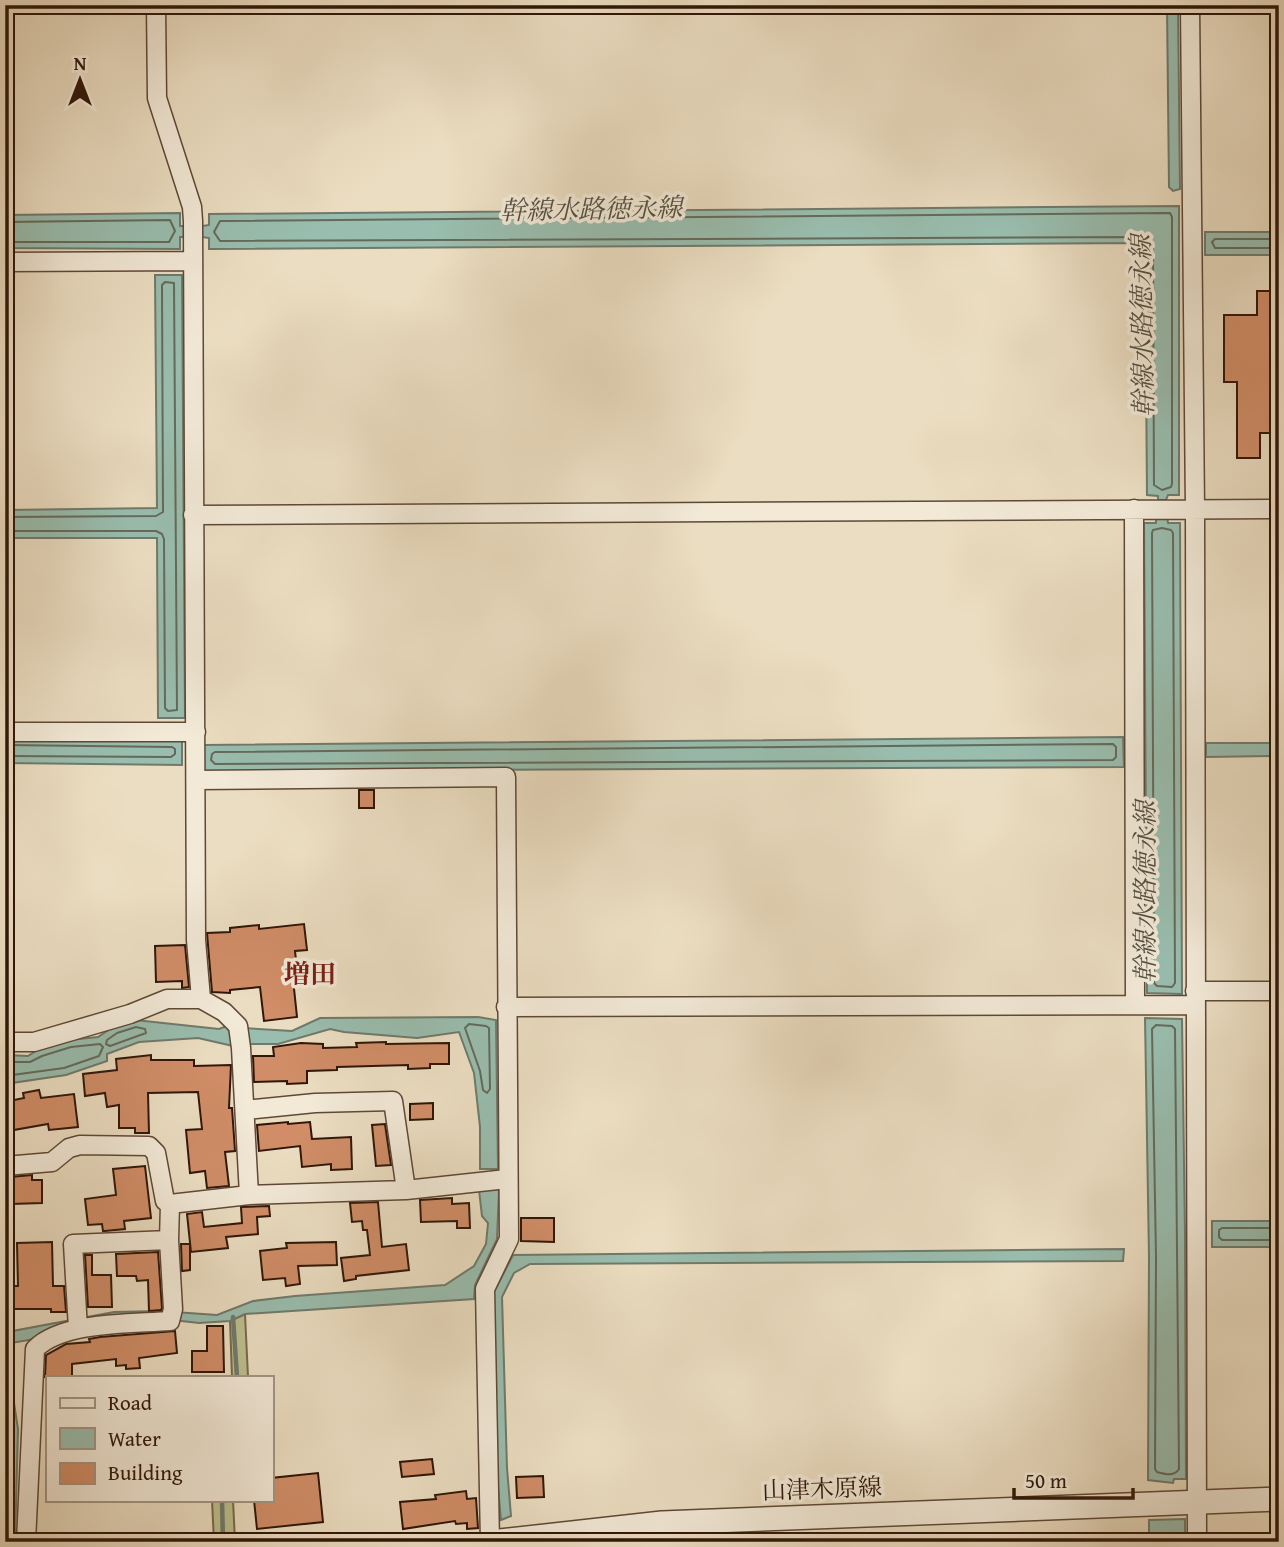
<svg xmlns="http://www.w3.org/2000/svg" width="1284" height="1547" font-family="'Gentium Book Plus','Noto Serif JP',serif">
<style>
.green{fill:#bdbf8e;stroke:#766a4b;stroke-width:2}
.water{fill:#99bdae;stroke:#6f7a6c;stroke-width:2}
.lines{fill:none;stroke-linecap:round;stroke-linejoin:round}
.shore{stroke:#646a5b;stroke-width:2}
.stream{stroke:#6f7a6c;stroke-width:4.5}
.building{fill:#d08d67;stroke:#2f1608;stroke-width:2}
.minor-casing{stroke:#5e4836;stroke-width:21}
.tertiary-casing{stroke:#5e4836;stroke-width:26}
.minor{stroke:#f2e9d7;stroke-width:18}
.tertiary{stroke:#f2e9d7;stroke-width:23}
.labels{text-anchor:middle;stroke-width:7;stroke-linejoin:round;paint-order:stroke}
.street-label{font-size:24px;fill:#2f1608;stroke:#f2e9d7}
.water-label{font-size:26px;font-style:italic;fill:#545042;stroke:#f2e9d7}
.neighbourhood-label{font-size:26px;font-weight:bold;fill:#7a1f14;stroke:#f2e9d7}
</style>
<rect width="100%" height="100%" fill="#ebddc1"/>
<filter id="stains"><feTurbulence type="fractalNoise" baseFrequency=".00286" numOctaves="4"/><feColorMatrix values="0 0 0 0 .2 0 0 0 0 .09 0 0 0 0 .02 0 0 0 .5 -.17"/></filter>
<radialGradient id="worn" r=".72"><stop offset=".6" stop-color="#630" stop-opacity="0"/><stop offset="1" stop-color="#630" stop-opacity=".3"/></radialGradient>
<path class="green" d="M245 1314 248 1377H232L230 1321Z
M212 1500H233L235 1542H214Z"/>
<path class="water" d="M1167 5H1178L1180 189 1173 191 1169 187Z
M1179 206V495H1168L1166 500H1158V496L1147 495 1145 243 209 249V238L202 237V226L209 225V214Z
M180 213V226H186V237H180V249L5 248V215Z
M1205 232H1279V255H1205Z
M155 275H182L185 718H158L157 538H5V510L157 508Z
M1156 516H1167L1168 523H1180L1182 994 1147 993 1144 523H1156Z
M1123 737 1124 767 204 771V745Z
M5 738 182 740V765L5 763Z
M1206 743H1279V756L1206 757Z
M478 1017 496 1020 498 1169H480V1127L474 1073 459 1032 417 1038 344 1032 330 1029 278 1044H248L243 1028 292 1031 320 1018Z
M1145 1018 1182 1019 1185 1233 1186 1479H1174L1173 1483 1148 1480 1149 1257Z
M135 1020 219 1029 227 1026 234 1035 233 1046 198 1038 139 1042 107 1054V1061L66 1075 5 1084V1055L28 1056 39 1049 69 1040 98 1037 113 1027Z
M493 1188 499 1190 497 1239 475 1285 474 1299 245 1314 230 1321 199 1323 155 1318 11 1343 12 1390 18 1429 15 1542H5V1322L7 1332 114 1312 160 1311 217 1315 253 1301 295 1296 445 1285 474 1266 486 1244 488 1223 482 1216 479 1190Z
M1212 1221H1279V1247H1212Z
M1124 1249 1123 1261 530 1264 514 1273 502 1297 507 1468 511 1516 501 1520 496 1466 492 1296 513 1255Z
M1185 1519V1542H1149V1520Z"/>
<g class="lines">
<path class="shore" d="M1170 213 1172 217V484L1171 487 1162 490 1154 485 1153 245 1146 237 220 241 214 232 220 221Z
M5 222 170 220 175 231 169 242H5
M1279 239H1215L1212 242 1215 248H1279
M5 517 156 516 163 512 162 285 165 282 174 283 177 710 168 711 165 708 164 539 162 534 156 531H5
M1162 528 1171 530 1173 533 1175 983 1172 987 1157 986 1154 983 1152 533 1153 530Z
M1113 744 1116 747V757L1113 760 215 764 211 760 212 754 215 752Z
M5 745 172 747 175 749V754L171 757 5 756
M469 1024 486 1026 489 1028 490 1089 487 1093 483 1090 480 1071 465 1028Z
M1156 1025 1172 1026 1175 1029 1179 1469C1174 1477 1165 1474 1157 1472L1155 1469 1156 1257 1152 1029Z
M136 1027 145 1029 146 1033 110 1046 106 1044 107 1040 117 1033Z
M5 1062H30L42 1056 71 1047 100 1044 103 1047 99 1056 64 1068 5 1076
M1279 1228H1222L1219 1230V1237L1222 1240H1279
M5 1393 11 1429 8 1542"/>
<path class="stream" d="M233 1317 237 1377
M222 1500 223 1542"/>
</g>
<path class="building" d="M1257 291H1279V433H1260V458H1237V382H1224V315H1257Z
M359 790H374V808H359Z
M304 924 307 950 295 951 298 978 293 979 297 1017 264 1021 260 987 230 990V993L212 992 207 933 230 932V928L259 925V929Z
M185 945 189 987 182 988V981L156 982 155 946Z
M386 1042V1044L449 1043V1064H430V1068L408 1069V1065L337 1067V1070L307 1071V1083L287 1084V1081L254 1082 253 1056H274L273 1047 301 1043 323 1044V1048L357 1047 356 1043Z
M151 1055V1060H194V1066L231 1065 229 1108H232L235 1151 225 1152 229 1186 207 1188 205 1171 190 1173 186 1130 202 1129 198 1092 148 1093 149 1133H135V1128H119V1105L107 1107 105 1093 85 1096 83 1074 117 1070 116 1059Z
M39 1090 41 1098 74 1094 78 1127 49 1130 48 1124 8 1131 5 1113 11 1112 9 1101 24 1098 23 1093Z
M433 1103V1119L410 1120V1104Z
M288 1122V1124L310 1122 312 1139 351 1137 352 1169 331 1170V1164L302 1167 300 1146 259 1151 257 1125Z
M385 1124 391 1165 376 1166 372 1125Z
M145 1166 151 1218 124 1221 125 1229 105 1231H103L102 1224 88 1225 85 1199 116 1195 113 1169Z
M32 1175V1180H42V1203L11 1204 10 1177Z
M452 1198V1204L469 1203 470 1228H457V1221L421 1222 420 1200Z
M378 1202 382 1247 406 1244 409 1270 356 1276V1279L344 1281 341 1258 370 1255 367 1230H363L362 1221 352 1222 350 1203Z
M269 1206 270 1216 257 1217 258 1234 226 1237 228 1248 191 1252 187 1214 202 1212 204 1227 242 1223 241 1207Z
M521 1218H554V1242L521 1241Z
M52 1242 53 1286H64L66 1312H51V1309H14V1286H18L17 1243Z
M336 1242 337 1265 298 1266 300 1284 286 1286 285 1278 263 1280 260 1251 287 1248 286 1243Z
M181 1244H190V1270L182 1271Z
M158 1252 162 1308 161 1310 149 1311 148 1280 137 1281 136 1276H117L116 1254Z
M85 1255H92V1275H111L112 1307H88Z
M207 1326H223L224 1372H192V1351H207Z
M175 1331 177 1353 139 1358 140 1368 126 1369V1365L116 1366V1359L72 1364V1377H45L46 1355 66 1344 90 1342 89 1339 100 1337Z
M432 1459 434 1474 402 1477 400 1462Z
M318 1473 323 1522 257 1529 254 1500H271V1478Z
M543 1476 544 1497 517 1498 516 1477Z
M466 1491 467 1499 476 1498 478 1528 467 1529V1523L456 1524 455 1521 403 1529 400 1502 436 1499 435 1495Z"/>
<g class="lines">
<defs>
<path id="minor" d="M156 5 157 98 192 207 193 221 196 940 201 999
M1190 5 1195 510 1197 1542
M5 262 193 261
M1134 509 1135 1004
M193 515 1279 509
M5 732H196
M196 780 506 777 509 1239 485 1289 490 1542
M1195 991H1279
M506 1007 1195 1005
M5 1042H34L130 1014 167 999H201L224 1012 238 1026 241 1048 249 1195 170 1204
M245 1110 315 1103 393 1101 406 1190
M5 1166 52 1162 69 1148 80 1145 149 1146 156 1153 165 1201 170 1204 169 1240 173 1309 170 1321C132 1324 63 1321 35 1349L26 1542
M249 1195 406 1190 507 1179
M78 1329 73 1244 169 1240"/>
<path id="tertiary" d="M491 1542 662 1523 1279 1499"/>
</defs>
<use href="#minor" class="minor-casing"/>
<use href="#tertiary" class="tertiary-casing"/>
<use href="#minor" class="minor"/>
<use href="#tertiary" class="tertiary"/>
</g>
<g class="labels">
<g class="street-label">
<text transform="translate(822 1489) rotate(-2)" y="8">山津木原線</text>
</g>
<g class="water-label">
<text transform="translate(591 209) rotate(-1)" y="9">幹線水路徳永線</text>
<text transform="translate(1142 326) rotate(-91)" y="9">幹線水路徳永線</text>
<text transform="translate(1145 892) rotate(-90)" y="9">幹線水路徳永線</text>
</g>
<g class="neighbourhood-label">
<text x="310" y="983">増田</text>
</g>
</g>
<rect width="1284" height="1547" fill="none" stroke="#ebddc1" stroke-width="28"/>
<rect x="7" y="7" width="1270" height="1533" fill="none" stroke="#2f1608" stroke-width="3.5"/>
<rect x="14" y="14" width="1256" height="1519" fill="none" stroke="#2f1608" stroke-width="2"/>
<rect x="46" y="1376" width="228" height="126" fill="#f2e9d7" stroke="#a49584" stroke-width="2"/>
<rect x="60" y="1398" width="35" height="10" fill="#f2e9d7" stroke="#a49584" stroke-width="2"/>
<text x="108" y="1410" font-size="21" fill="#2f1608">Road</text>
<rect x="60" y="1428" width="35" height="21" fill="#99bdae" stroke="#a49584" stroke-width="2"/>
<text x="108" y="1446" font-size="21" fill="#2f1608">Water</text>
<rect x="60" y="1463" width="35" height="21" fill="#d08d67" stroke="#a49584" stroke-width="2"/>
<text x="108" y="1480" font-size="21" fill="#2f1608">Building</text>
<g transform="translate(80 80)" stroke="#f2e9d7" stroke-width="5" paint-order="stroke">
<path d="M0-5L12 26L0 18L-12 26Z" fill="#2f1608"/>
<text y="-10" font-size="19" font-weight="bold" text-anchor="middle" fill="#2f1608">N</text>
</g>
<path d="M1014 1488v10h119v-10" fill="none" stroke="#2f1608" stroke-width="3.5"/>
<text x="1025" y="1488" font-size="21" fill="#2f1608" stroke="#f2e9d7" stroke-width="5" paint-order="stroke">50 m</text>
<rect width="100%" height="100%" filter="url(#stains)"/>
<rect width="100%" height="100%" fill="url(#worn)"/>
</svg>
